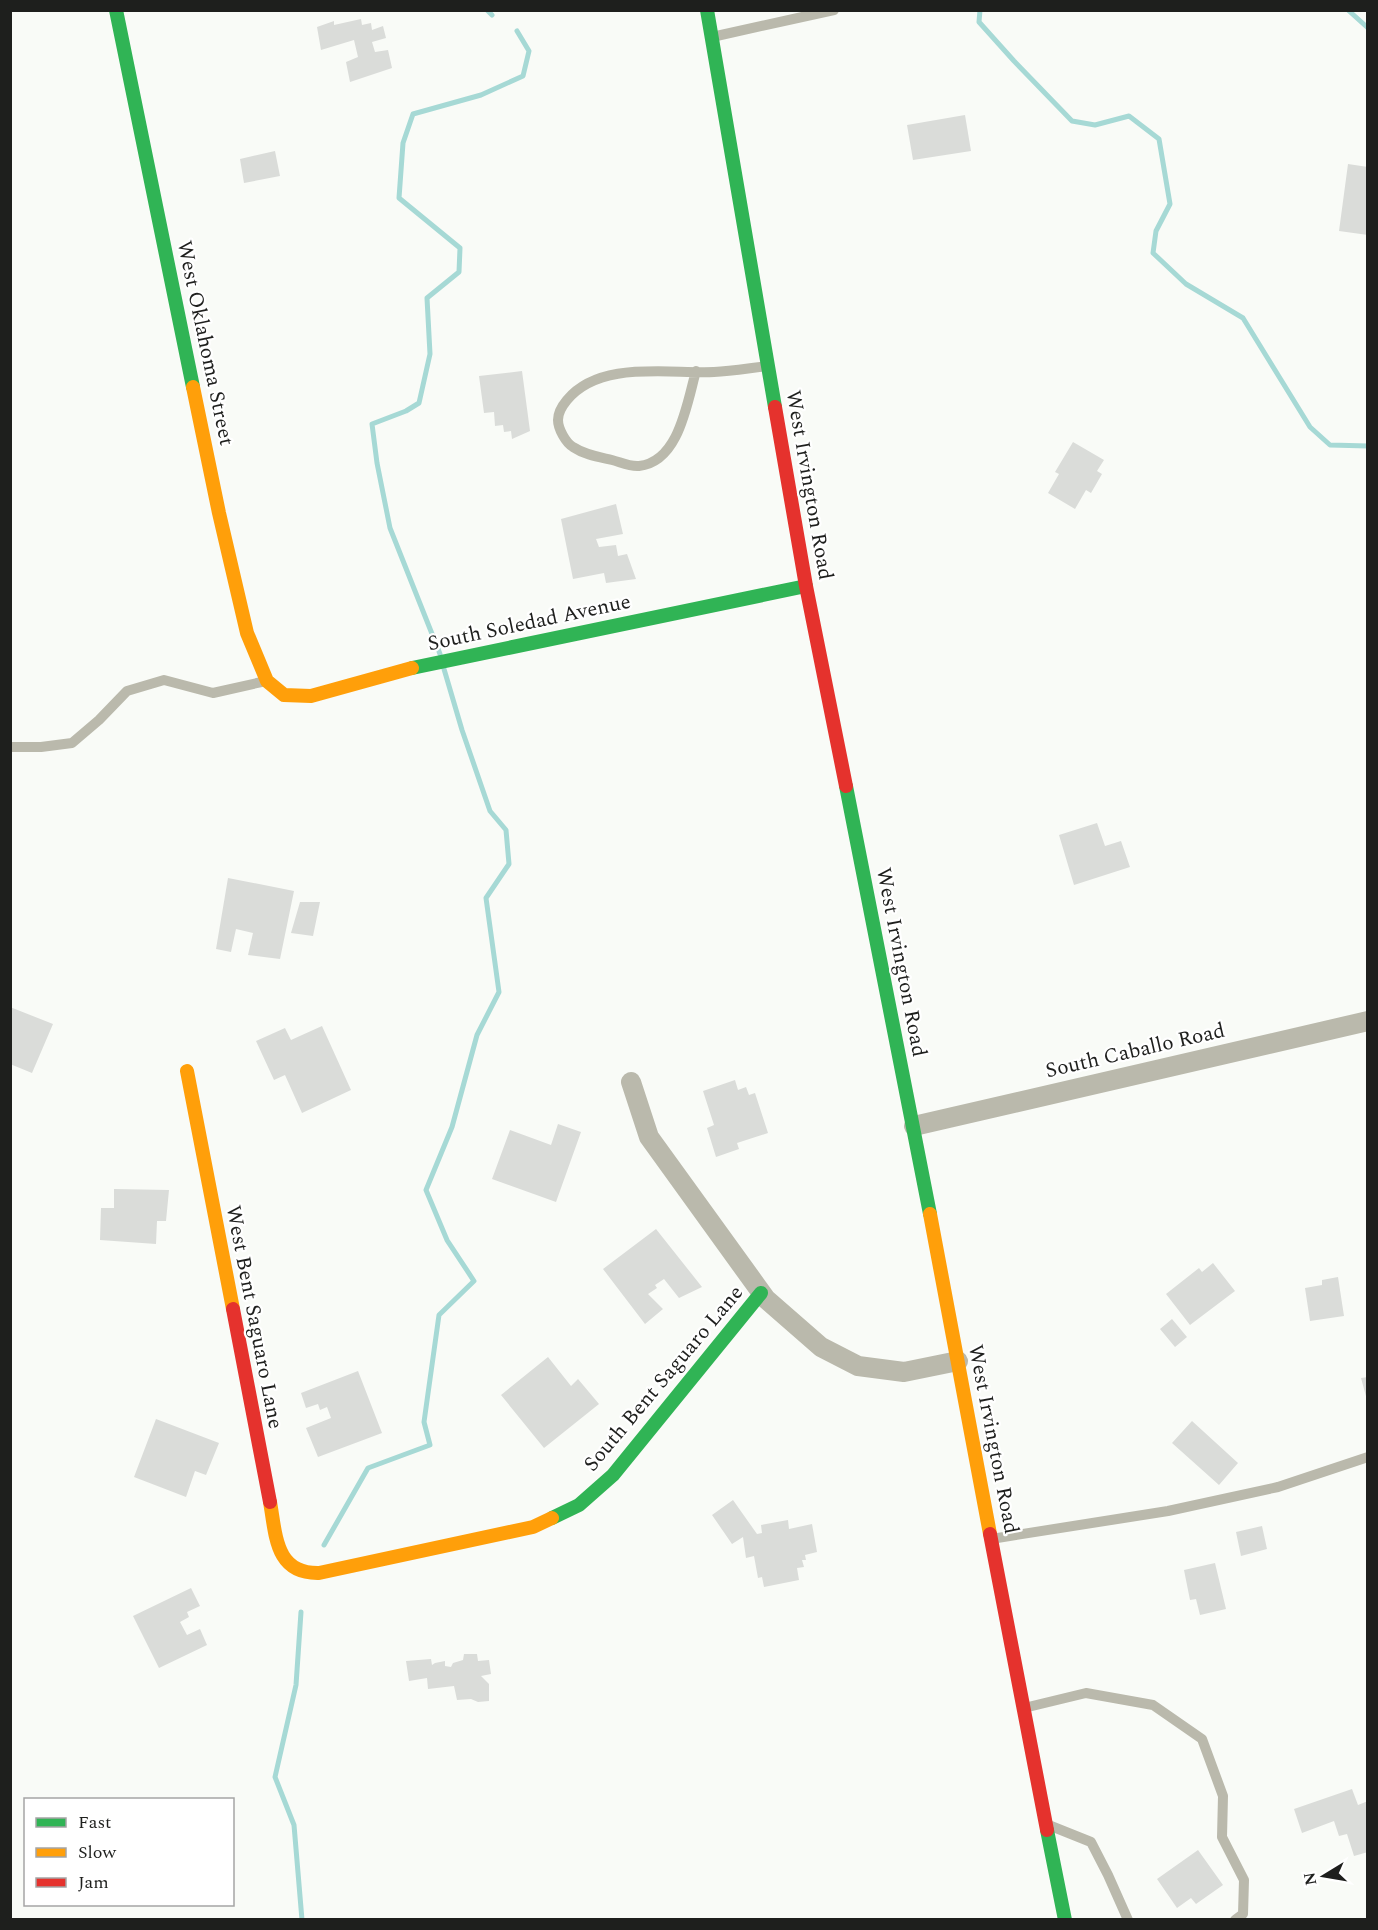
<svg xmlns="http://www.w3.org/2000/svg" width="1378" height="1930" font-family="Spectral,serif">
	<style>
		.lines { fill: none; stroke-linecap: round; stroke-linejoin: round }
		.stream { stroke: #a6d9d5; stroke-width: 5 }
		.building { fill: #dadcd9 }
		.lane { stroke: #bab9ac; stroke-width: 10 }
		.street { stroke: #bab9ac; stroke-width: 20 }
		.fast { stroke: #30b455; stroke-width: 14 }
		.slow { stroke: #ff9f0a; stroke-width: 14 }
		.jam { stroke: #e5322d; stroke-width: 14 }
		.labels { text-anchor: middle; stroke-width: 4.5; stroke-linejoin: round; paint-order: stroke }
		.street-label { font-size: 21px; fill: #1e1f1d; stroke: #fff }
	</style>
	<rect width="100%" height="100%" fill="#f9fbf7"/>
	<g class="lines">
		<path class="stream" d="M 487,10 L 492,15
			M 980,10 L 979,22 L 1014,61 L 1072,121 L 1095,125 L 1129,116 L 1159,139 L 1170,204 L 1156,231 L 1153,253 L 1186,284 L 1243,318 L 1310,427 L 1330,445 L 1368,446
			M 1348,10 L 1368,28
			M 440,654 L 390,528 L 377,463 L 372,424 L 406,411 L 419,403 L 430,354 L 427,298 L 459,272 L 460,248 L 399,198 L 403,143 L 413,114 L 481,95 L 523,76 L 529,51 L 517,31
			M 324,1545 L 368,1468 L 430,1445 L 424,1422 L 439,1315 L 474,1281 L 447,1240 L 426,1190 L 452,1127 L 477,1035 L 499,992 L 486,898 L 509,864 L 506,830 L 490,811 L 462,730 L 444,669
			M 301,1612 L 296,1685 L 275,1777 L 294,1825 L 302,1920"/>
	</g>
	<path class="building" d="M 361,19 L 362,25 L 371,23 L 372,30 L 383,26 L 386,38 L 372,42 L 375,52 L 388,50 L 392,68 L 350,82 L 346,62 L 358,57 L 354,40 L 321,50 L 317,27 L 334,21 L 334,25 Z
		M 965,115 L 971,151 L 913,160 L 907,125 Z
		M 275,151 L 280,176 L 244,183 L 240,159 Z
		M 1348,164 L 1368,167 L 1368,235 L 1339,231 Z
		M 522,371 L 530,431 L 512,439 L 511,431 L 504,432 L 503,425 L 495,426 L 494,412 L 484,413 L 479,376 Z
		M 1073,442 L 1104,460 L 1097,471 L 1102,474 L 1091,493 L 1086,490 L 1075,509 L 1048,493 L 1059,474 L 1055,472 Z
		M 616,504 L 623,534 L 596,539 L 599,547 L 616,545 L 618,556 L 627,554 L 636,579 L 606,583 L 604,573 L 573,579 L 561,519 Z
		M 1097,823 L 1105,846 L 1121,841 L 1130,867 L 1074,885 L 1059,835 Z
		M 228,878 L 294,891 L 280,959 L 248,955 L 253,933 L 236,929 L 231,952 L 216,949 Z
		M 300,902 L 320,902 L 313,936 L 291,933 Z
		M 10,1007 L 53,1024 L 32,1073 L 10,1064 Z
		M 322,1026 L 351,1090 L 302,1113 L 285,1075 L 274,1080 L 256,1041 L 285,1028 L 291,1040 Z
		M 735,1080 L 738,1090 L 746,1087 L 749,1095 L 755,1093 L 768,1133 L 737,1143 L 739,1149 L 716,1157 L 707,1128 L 714,1125 L 703,1091 Z
		M 558,1124 L 581,1132 L 556,1202 L 492,1179 L 510,1130 L 551,1145 Z
		M 114,1189 L 169,1190 L 166,1221 L 157,1221 L 156,1244 L 100,1240 L 101,1208 L 114,1208 Z
		M 656,1229 L 702,1287 L 679,1298 L 664,1279 L 655,1285 L 657,1288 L 648,1294 L 663,1309 L 645,1324 L 603,1269 Z
		M 1213,1263 L 1235,1291 L 1190,1325 L 1166,1294 L 1199,1268 L 1202,1272 Z
		M 1338,1277 L 1344,1316 L 1310,1321 L 1305,1288 L 1322,1285 L 1322,1280 Z
		M 1172,1319 L 1187,1337 L 1175,1347 L 1160,1329 Z
		M 548,1357 L 571,1386 L 578,1379 L 599,1404 L 544,1448 L 501,1395 Z
		M 358,1371 L 382,1433 L 318,1457 L 306,1428 L 331,1418 L 327,1407 L 320,1410 L 318,1404 L 306,1408 L 301,1393 Z
		M 1368,1377 L 1368,1400 L 1367,1400 L 1361,1378 Z
		M 156,1419 L 219,1443 L 206,1475 L 195,1471 L 186,1497 L 134,1477 Z
		M 1192,1421 L 1238,1463 L 1219,1485 L 1172,1443 Z
		M 733,1500 L 757,1534 L 762,1533 L 761,1525 L 788,1520 L 789,1529 L 812,1524 L 817,1552 L 805,1555 L 806,1560 L 802,1560 L 804,1567 L 797,1568 L 799,1580 L 764,1587 L 762,1577 L 758,1578 L 754,1556 L 746,1558 L 743,1537 L 732,1544 L 712,1515 Z
		M 1262,1526 L 1267,1549 L 1241,1556 L 1236,1532 Z
		M 1215,1563 L 1226,1609 L 1200,1615 L 1196,1599 L 1190,1600 L 1184,1570 Z
		M 191,1588 L 200,1606 L 187,1612 L 189,1617 L 180,1622 L 187,1635 L 200,1629 L 207,1645 L 159,1668 L 133,1616 Z
		M 464,1654 L 477,1654 L 478,1661 L 489,1660 L 491,1674 L 481,1676 L 489,1684 L 489,1701 L 478,1702 L 471,1699 L 457,1700 L 454,1686 L 428,1689 L 427,1678 L 409,1681 L 406,1661 L 431,1659 L 432,1665 L 435,1663 L 445,1661 L 445,1666 L 451,1667 L 453,1663 L 463,1660 Z
		M 1352,1789 L 1358,1805 L 1368,1801 L 1368,1852 L 1354,1856 L 1347,1834 L 1339,1836 L 1334,1821 L 1302,1833 L 1294,1809 Z
		M 1198,1850 L 1223,1885 L 1196,1904 L 1191,1898 L 1177,1908 L 1157,1879 Z"/>
	<g class="lines">
		<path class="lane" d="M 712,37 L 834,10
			M 696,371 C 687,403 679,462 639,466 C 630,467 620,462 612,460 C 599,457 585,455 573,447 C 566,443 558,429 558,420 C 558,412 562,406 567,400 C 600,360 668,374 714,372 C 732,371 750,368 768,366
			M 10,747 L 41,747 L 72,743 L 99,720 L 127,691 L 164,680 L 213,693 L 266,681
			M 991,1539 L 1168,1511 L 1278,1487 L 1368,1457
			M 1024,1708 L 1086,1693 L 1153,1705 L 1202,1739 L 1223,1796 L 1222,1837 L 1244,1880 L 1243,1914 L 1235,1920
			M 1051,1826 L 1091,1842 L 1108,1875 L 1128,1920"/>
		<path class="street" d="M 631,1082 L 649,1137 L 766,1299 L 821,1347 L 858,1366 L 904,1372 L 958,1361
			M 914,1126 L 1368,1021"/>
		<path class="fast" d="M 116,10 L 193,387
			M 707,10 L 775,407
			M 412,668 L 806,586
			M 846,786 L 930,1214
			M 552,1518 L 579,1505 L 613,1475 L 761,1293
			M 1047,1830 L 1065,1920"/>
		<path class="slow" d="M 193,387 L 219,513 L 247,633 L 267,681 L 284,695 L 311,696 L 412,668
			M 187,1071 L 233,1309
			M 930,1214 L 990,1534
			M 270,1502 C 276,1535 275,1574 319,1573 L 533,1527 L 552,1518"/>
		<path class="jam" d="M 775,407 L 806,586 L 846,786
			M 233,1309 L 270,1502
			M 990,1534 L 1047,1830"/>
	</g>
	<g class="labels">
		<g class="street-label">
			<text transform="translate(206 343) rotate(78)" y="7">West Oklahoma Street</text>
			<text transform="translate(810 485) rotate(80)" y="7">West Irvington Road</text>
			<text transform="translate(529 622) rotate(-12)" y="7">South Soledad Avenue</text>
			<text transform="translate(902 962) rotate(79)" y="7">West Irvington Road</text>
			<text transform="translate(1135 1050) rotate(-13)" y="7">South Caballo Road</text>
			<text transform="translate(255 1317) rotate(79)" y="7">West Bent Saguaro Lane</text>
			<text transform="translate(663 1378) rotate(-50)" y="7">South Bent Saguaro Lane</text>
			<text transform="translate(994 1439) rotate(79)" y="7">West Irvington Road</text>
		</g>
	</g>
	<rect width="1378" height="1930" fill="none" stroke="#1e1f1d" stroke-width="24"/>
	<rect x="24" y="1798" width="210" height="108" fill="#ffffff" stroke="#a5a5a5" stroke-width="1.5"/>
	<rect x="36" y="1818" width="30" height="9" fill="#30b455" stroke="#a5a5a5" stroke-width="1.5"/>
	<text x="78" y="1828" font-size="18" fill="#1e1f1d">Fast</text>
	<rect x="36" y="1848" width="30" height="9" fill="#ff9f0a" stroke="#a5a5a5" stroke-width="1.5"/>
	<text x="78" y="1858" font-size="18" fill="#1e1f1d">Slow</text>
	<rect x="36" y="1878" width="30" height="9" fill="#e5322d" stroke="#a5a5a5" stroke-width="1.5"/>
	<text x="78" y="1888" font-size="18" fill="#1e1f1d">Jam</text>
	<g transform="translate(1324 1876) rotate(259)" stroke="#ffffff" stroke-width="4.5" paint-order="stroke">
	<path d="M0-4.5L10 22L0 15L-10 22Z" fill="#1e1f1d"/>
	<text y="-9" font-size="16" font-weight="bold" text-anchor="middle" fill="#1e1f1d">N</text>
	</g>
</svg>
